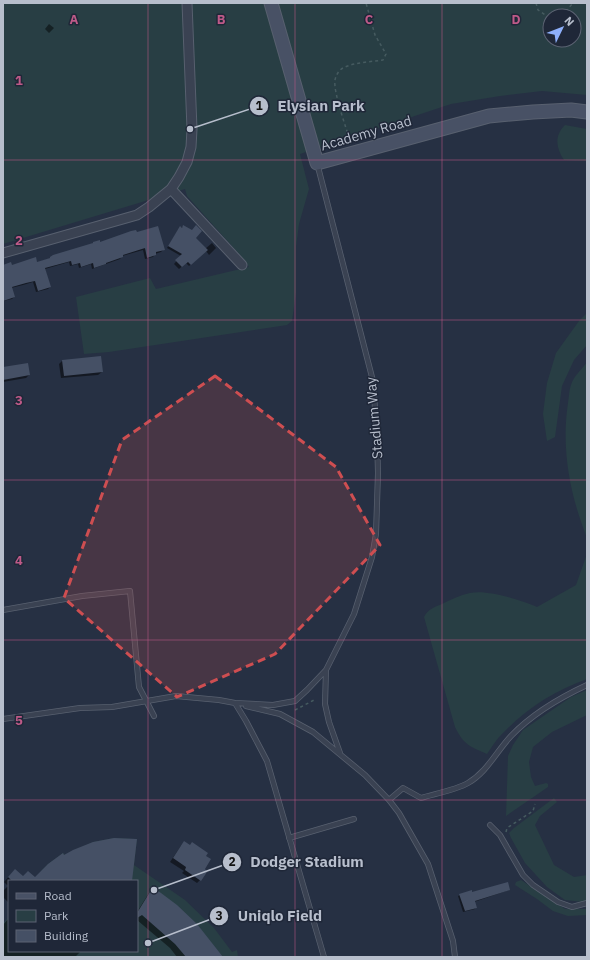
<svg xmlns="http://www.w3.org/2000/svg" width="590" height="960" font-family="'IBM Plex Sans',sans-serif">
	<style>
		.green { fill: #283e44; fill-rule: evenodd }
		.shadow { fill: #0007 }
		.building { fill: #455065 }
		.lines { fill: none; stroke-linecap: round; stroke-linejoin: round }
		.lane-casing { stroke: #58606f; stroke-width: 6 }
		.street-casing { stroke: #58606f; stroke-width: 11 }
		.secondary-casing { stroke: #58606f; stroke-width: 15 }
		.path { stroke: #465b60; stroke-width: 1.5; stroke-dasharray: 3 3; stroke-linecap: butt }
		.lane { stroke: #3a4252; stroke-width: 4.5 }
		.street { stroke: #3a4252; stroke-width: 9 }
		.secondary { stroke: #485165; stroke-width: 13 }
		.marked { fill: #ce4e51; fill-opacity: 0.2; stroke: #ce4e51; stroke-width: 3; stroke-dasharray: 8 5; stroke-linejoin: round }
		.grid { fill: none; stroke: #be5a88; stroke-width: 1; stroke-opacity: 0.55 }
		.labels { text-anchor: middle; stroke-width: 3; stroke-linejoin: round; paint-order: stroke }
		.street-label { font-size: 14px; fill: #b7becc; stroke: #1f2738 }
		.grid-label { font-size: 13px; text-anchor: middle; font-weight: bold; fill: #be5a88; stroke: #1f2738; stroke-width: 3; stroke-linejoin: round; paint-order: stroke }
		.leader { fill: none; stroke: #b7becc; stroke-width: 1.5 }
		.callout-dot { fill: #b7becc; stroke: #1f2738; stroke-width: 1.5 }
		.mark-label { font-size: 12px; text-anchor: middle; font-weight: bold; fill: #111 }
		.callout-label { font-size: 15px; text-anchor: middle; font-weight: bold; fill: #b7becc; stroke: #1f2738; stroke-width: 3; stroke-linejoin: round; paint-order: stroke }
	</style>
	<rect width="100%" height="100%" fill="#263043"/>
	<path class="green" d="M 3,3 L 587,3 L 587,95 L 542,91 L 500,96 L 451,104 L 300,154 L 309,189 L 299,224 L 296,247 L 296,293 L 292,321 L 287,325 L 109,352 L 84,354 L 76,297 L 150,278 L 156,289 L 249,267 L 240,255 L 187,196 L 185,189 L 3,244 ZM 550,16 L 574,16 L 574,40 L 550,40 Z
		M 565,125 L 587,129 L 587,161 L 564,160 C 556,148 554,136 565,125 Z
		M 587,313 L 587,345 L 574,360 L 562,386 L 555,437 L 547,441 L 543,414 L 547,383 L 556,353 L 579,321 Z
		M 587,362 L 587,538 C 570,495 561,449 568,403 C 569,397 569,390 571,385 C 573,377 582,369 587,362 Z
		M 587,554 L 587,679 C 556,690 527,708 504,732 C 497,738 492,747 487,754 C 469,746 464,745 455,727 L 424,617 C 428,609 435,607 444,603 C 452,599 461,595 470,593 C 487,589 521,600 537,607 L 576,585 Z
		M 587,690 L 587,715 L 552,732 L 533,747 L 529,762 L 531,777 L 535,786 L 546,783 L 548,784 L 548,787 L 506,816 L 508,756 L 513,745 L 523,730 L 571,697 Z
		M 554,798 L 557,802 L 540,816 L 535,825 L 554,865 L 574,877 L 587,875 L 587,900 L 583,902 L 565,900 L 547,887 L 525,863 L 511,838 L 509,833 L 514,828 Z
		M 114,838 L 137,839 L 134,865 L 185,900 L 214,928 L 232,952 L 237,950 L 238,957 L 3,957 L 3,923 L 9,917 L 9,951 L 137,951 L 137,881 L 43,881 L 41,871 L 48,864 L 63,853 L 65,855 L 93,842 Z
		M 521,880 L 565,909 L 587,909 L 587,915 L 568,916 L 553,911 L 537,899 L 515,885 L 516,882 Z"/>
	<path class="shadow" d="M 49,24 L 54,28 L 49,33 L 45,29 Z
		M 184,226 L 205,249 L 212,243 L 216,248 L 209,255 L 206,251 L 189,266 L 186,263 L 179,269 L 174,264 L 181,256 L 167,248 L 178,230 Z
		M 93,243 L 163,250 L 161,252 L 155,254 L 153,257 L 145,259 L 143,250 L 122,256 L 120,259 L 92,269 L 91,264 L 79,268 L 78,264 L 70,266 L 69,262 L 45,269 L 50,287 L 48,289 L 36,292 L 33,282 L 23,285 L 11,288 L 14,297 L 12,299 L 3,301 L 3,266 L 11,267 L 36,263 L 91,245 Z
		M 62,361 L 102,372 L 98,375 L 61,378 L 59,364 Z
		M 3,368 L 29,375 L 26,378 L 3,382 Z
		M 181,846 L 205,856 L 200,880 L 197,883 L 182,873 L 184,871 L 170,862 Z
		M 15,870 L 23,878 L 32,881 L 9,881 L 9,903 L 3,897 L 3,891 L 8,886 L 4,882 Z
		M 153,889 L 219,957 L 177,957 L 170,948 L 137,920 L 137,912 L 149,893 Z
		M 509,890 L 474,902 L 476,907 L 475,909 L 463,912 L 458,896 L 460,895 Z
		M 9,918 L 9,951 L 81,951 L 75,957 L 3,957 L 3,925 Z"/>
	<path class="building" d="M 183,225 L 192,230 L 196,225 L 202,231 L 196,238 L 208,250 L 191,265 L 188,262 L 182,267 L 175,260 L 182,254 L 168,246 L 180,226 L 182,228 Z
		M 158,226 L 165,250 L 156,252 L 156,255 L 147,258 L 145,248 L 123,255 L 123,257 L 106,263 L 106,264 L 94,268 L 93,263 L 81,267 L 80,263 L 72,265 L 71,261 L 45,268 L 51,287 L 38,291 L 35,281 L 26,283 L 12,287 L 15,297 L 3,301 L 3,265 L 11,262 L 12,265 L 36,257 L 37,262 L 50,258 L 50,257 L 53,255 L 93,243 L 93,242 L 100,240 L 100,242 L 131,231 L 136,230 L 137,232 Z
		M 101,356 L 103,372 L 64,376 L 62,360 Z
		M 28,363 L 30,375 L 3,380 L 3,367 Z
		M 114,838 L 137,839 L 132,881 L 12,881 L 8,877 L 15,869 L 23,876 L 28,871 L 35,877 L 48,864 L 63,853 L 64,855 L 73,850 L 93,842 Z
		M 184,841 L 190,845 L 192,842 L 208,853 L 206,856 L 211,859 L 205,869 L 207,872 L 201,881 L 185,870 L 186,867 L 173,858 Z
		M 508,882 L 510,890 L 475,901 L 477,908 L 465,911 L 459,894 L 472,890 L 472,892 Z
		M 153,887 L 177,905 L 197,924 L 223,957 L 186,957 L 175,944 L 142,915 L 137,918 L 137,913 Z"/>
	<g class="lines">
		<g class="lane-casing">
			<path id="lane" d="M 3,610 L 82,596 L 130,591 L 139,687 L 154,716
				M 326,670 L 325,704 L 329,722 L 340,753
				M 235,703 L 273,705 L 295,701 L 307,690 L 326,670 L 354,614 L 372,557 L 376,534 L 378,473 L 377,436 L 373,381 L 317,163
				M 246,706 L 280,714 L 313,732 L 365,775 L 389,800 L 399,813 L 428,864 L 453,941 L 455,957
				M 3,719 L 80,708 L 112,707 L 176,696 L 219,700 L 235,703 L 246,721 L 267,761 L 324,957
				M 389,800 L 403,788 L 421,798 C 434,794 456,790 468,783 C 487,772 496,752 511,736 C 532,714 559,698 587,685
				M 490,825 L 500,835 L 523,875 L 533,885 L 558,902 L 572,907 L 587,903
				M 289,838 L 354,819"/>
		</g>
		<g class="street-casing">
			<path id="street" d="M 171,189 L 242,265
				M 3,253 L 137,215 L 149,207 L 171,189 L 179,177 L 187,162 L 191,147 L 192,129 L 187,3"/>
		</g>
		<g class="secondary-casing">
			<path id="secondary" d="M 271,3 L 317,163 L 489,116 L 533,112 L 571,110 L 587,112"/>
		</g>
		<path class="path" d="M 536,3 L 538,10 L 550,18
			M 562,16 L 573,3
			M 351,144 C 347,130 333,92 335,80 C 336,75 339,70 343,68 C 355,62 370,62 383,60 L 386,54 L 375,35 L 366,3
			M 295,710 L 316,699
			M 506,832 L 507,828 L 533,811 L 535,804"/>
		<use href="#lane" class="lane"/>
		<use href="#street" class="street"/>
		<use href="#secondary" class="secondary"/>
	</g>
	<path class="marked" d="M 215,376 L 336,467 L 380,545 L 275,654 L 177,697 L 64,598 L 122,440 Z"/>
	<path class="grid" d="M 148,3 L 148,957M 295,3 L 295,957M 442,3 L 442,957M 3,160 L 587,160M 3,320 L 587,320M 3,480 L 587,480M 3,640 L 587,640M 3,800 L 587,800"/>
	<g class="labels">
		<g class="street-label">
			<text transform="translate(366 133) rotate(-16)" y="5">Academy Road</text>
			<text transform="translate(374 418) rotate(-95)" y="5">Stadium Way</text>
		</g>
	</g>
	<g class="grid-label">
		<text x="74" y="24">A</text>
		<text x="221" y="24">B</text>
		<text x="369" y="24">C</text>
		<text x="516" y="24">D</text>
		<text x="19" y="85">1</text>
		<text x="19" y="245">2</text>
		<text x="19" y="405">3</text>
		<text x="19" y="565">4</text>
		<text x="19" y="725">5</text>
	</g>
	<path class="leader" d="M190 129L259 106M154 890L232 862M148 943L219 916"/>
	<g class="callout-dot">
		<circle cx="190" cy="129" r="4"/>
		<circle cx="154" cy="890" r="4"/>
		<circle cx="148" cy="943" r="4"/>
		<circle cx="259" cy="106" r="10"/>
		<circle cx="232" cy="862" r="10"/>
		<circle cx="219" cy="916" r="10"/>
	</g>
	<g class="mark-label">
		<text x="259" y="110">1</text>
		<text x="232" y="866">2</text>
		<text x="219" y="920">3</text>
	</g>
	<g class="callout-label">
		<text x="321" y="111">Elysian Park</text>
		<text x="307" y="867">Dodger Stadium</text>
		<text x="280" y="921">Uniqlo Field</text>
	</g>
	<rect width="590" height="960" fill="none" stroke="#b7becc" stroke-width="8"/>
	<rect x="8" y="880" width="130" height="72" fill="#1f2738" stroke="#5c6373"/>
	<rect x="16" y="893" width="20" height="6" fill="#485165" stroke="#5c6373"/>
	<text x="44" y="900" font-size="12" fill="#b7becc">Road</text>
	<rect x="16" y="910" width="20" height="12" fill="#283e44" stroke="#5c6373"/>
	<text x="44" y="920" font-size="12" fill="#b7becc">Park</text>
	<rect x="16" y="930" width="20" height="12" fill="#455065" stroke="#5c6373"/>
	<text x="44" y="940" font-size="12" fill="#b7becc">Building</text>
	<g transform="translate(562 28) rotate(47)"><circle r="19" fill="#1f2738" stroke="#5c6373"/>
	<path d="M0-3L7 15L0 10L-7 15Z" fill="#8eb0fb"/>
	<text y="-6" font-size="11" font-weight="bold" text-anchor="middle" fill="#b7becc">N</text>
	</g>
</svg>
